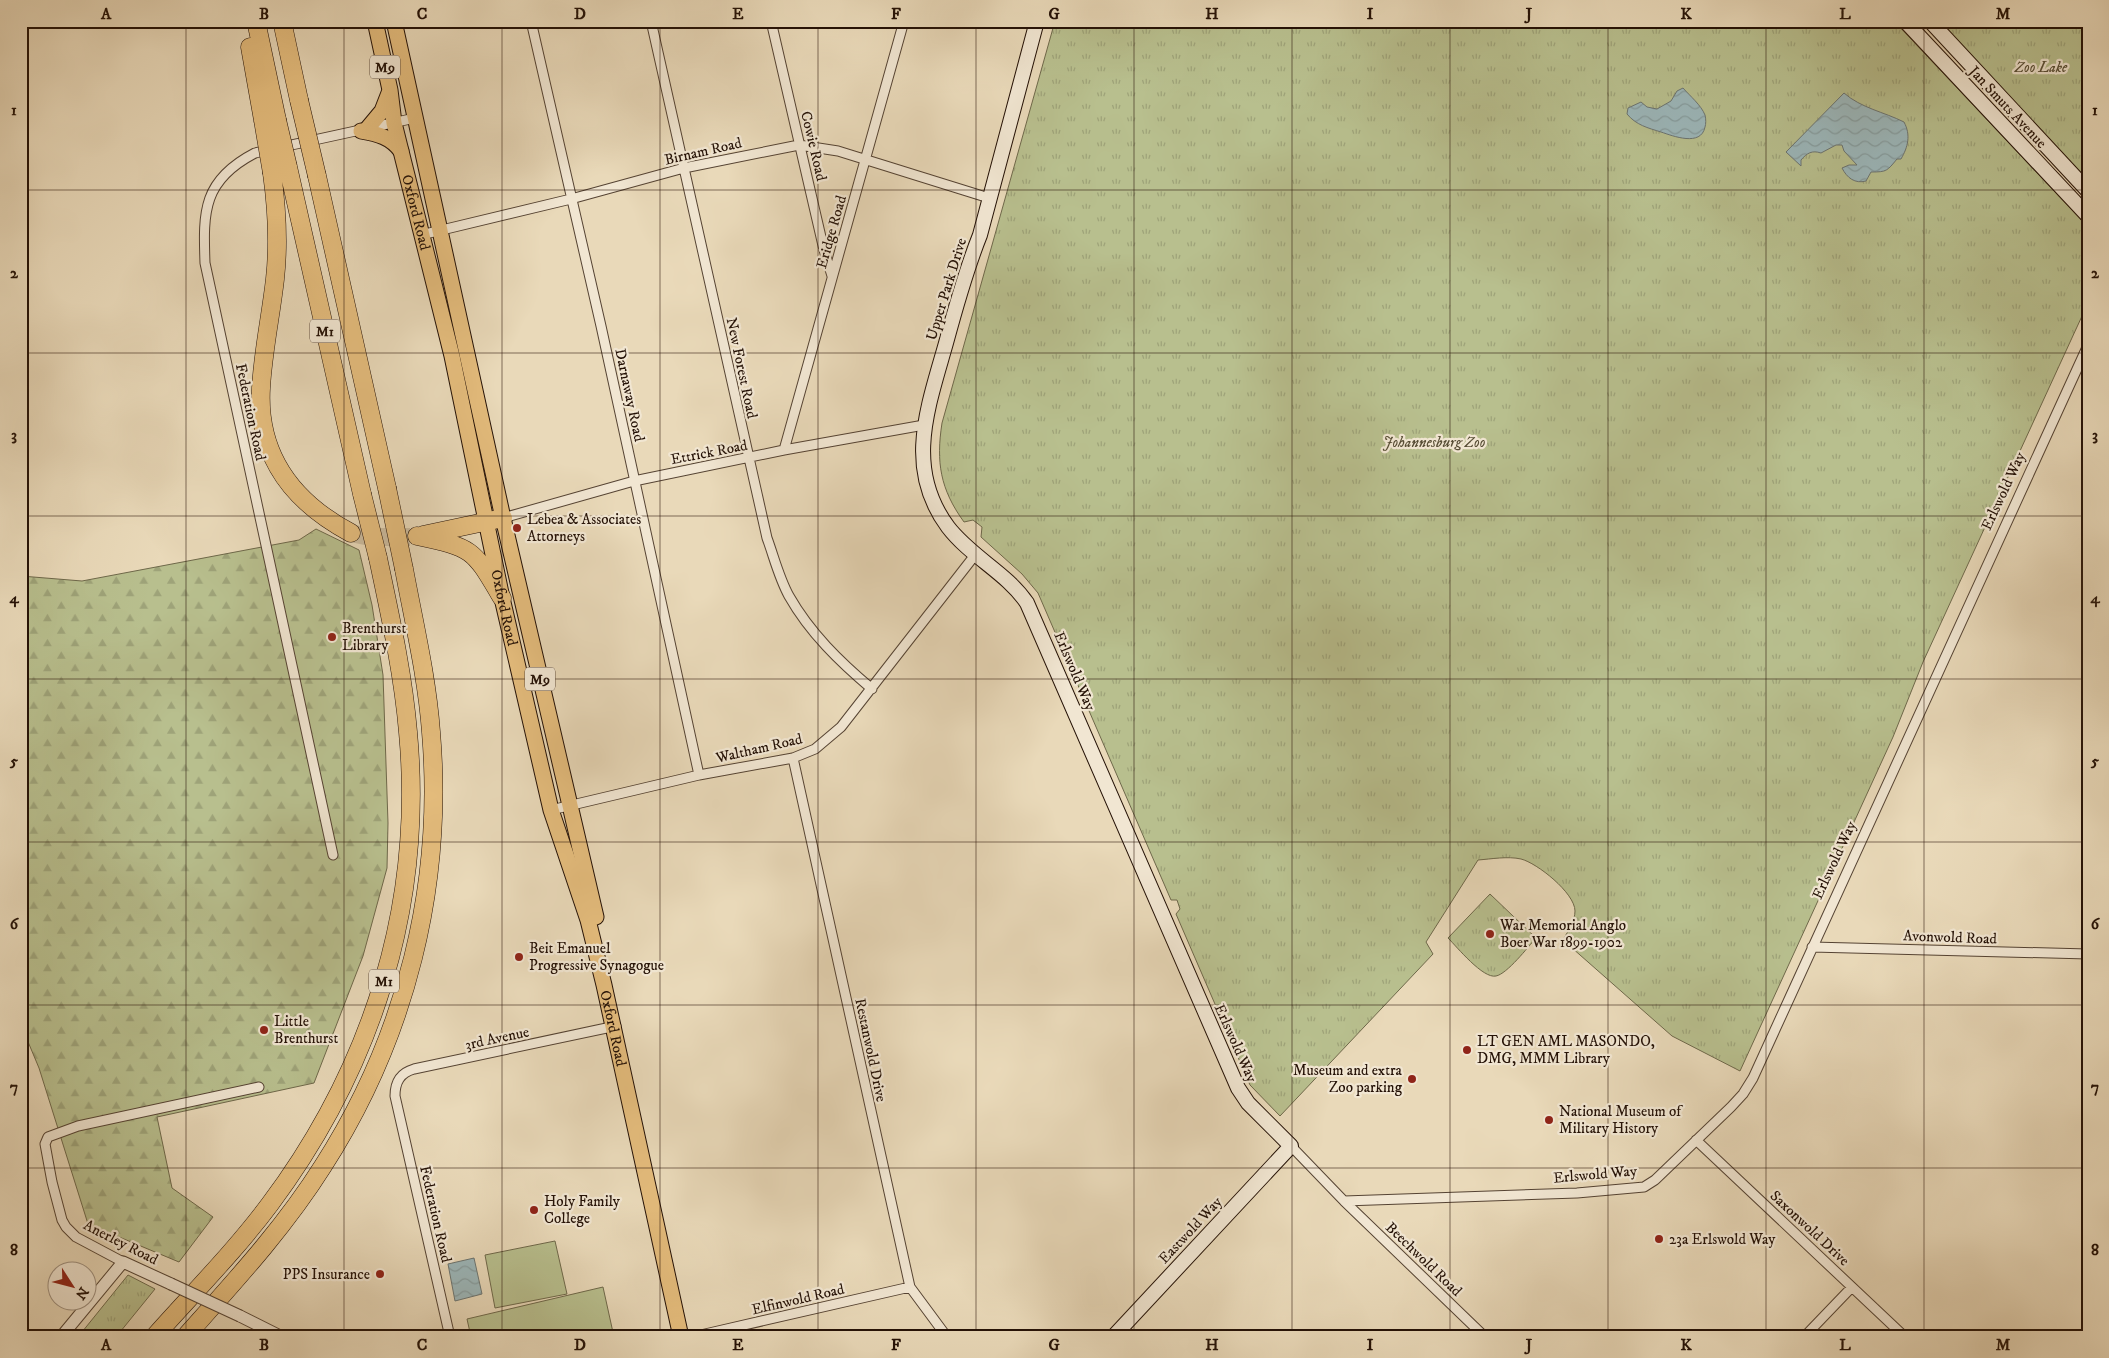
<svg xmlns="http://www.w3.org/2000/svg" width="2109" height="1358" font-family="'IM FELL DW Pica',serif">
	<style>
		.green { fill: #b8bf8e; stroke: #6e684a }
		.forest { fill: url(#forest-firs); stroke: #6e684a }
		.park { fill: url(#park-tufts); stroke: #6e684a }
		.water { fill: url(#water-waves); stroke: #6c7572 }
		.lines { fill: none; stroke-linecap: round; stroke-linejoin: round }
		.motorway-tunnel { stroke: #cbbb9e; stroke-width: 18; stroke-dasharray: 18 9; stroke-linecap: butt }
		.minor-casing { stroke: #554333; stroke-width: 11 }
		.tertiary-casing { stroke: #554333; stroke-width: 13 }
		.secondary-casing { stroke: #241106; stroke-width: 16 }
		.primary-casing { stroke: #241106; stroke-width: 17 }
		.motorway-casing { stroke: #241106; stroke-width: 19 }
		.minor { stroke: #f1e6d2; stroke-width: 9 }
		.tertiary { stroke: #f1e6d2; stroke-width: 11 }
		.secondary { stroke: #f1e6d2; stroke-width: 14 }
		.primary { stroke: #e4bc7c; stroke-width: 15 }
		.motorway { stroke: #e4bc7c; stroke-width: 18 }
		.tertiary-bridge-casing { stroke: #554333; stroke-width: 13; stroke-linecap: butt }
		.motorway-bridge-casing { stroke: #241106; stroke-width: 19; stroke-linecap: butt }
		.tertiary-bridge { stroke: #f1e6d2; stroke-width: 11 }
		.motorway-bridge { stroke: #e4bc7c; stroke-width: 18 }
		.grid { fill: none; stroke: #241106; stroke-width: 1; stroke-opacity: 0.55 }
		.poi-dot { fill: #8f2418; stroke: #f1e6d2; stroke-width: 2 }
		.labels { text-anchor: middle; stroke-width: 4.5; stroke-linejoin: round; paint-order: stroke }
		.shield { fill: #f1e6d2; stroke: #625143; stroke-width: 1 }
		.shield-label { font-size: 14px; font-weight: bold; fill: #241106 }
		.park-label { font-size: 15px; font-style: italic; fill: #584e36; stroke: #f1e6d2 }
		.street-label { font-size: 15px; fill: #241106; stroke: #f1e6d2 }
		.poi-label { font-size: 15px; fill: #241106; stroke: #f1e6d2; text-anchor: start }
		.neatline { fill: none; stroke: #241106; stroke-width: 2 }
		.grid-label { font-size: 16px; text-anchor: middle; font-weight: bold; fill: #241106 }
	</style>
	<defs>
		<pattern id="forest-firs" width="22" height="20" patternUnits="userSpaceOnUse" patternTransform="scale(1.25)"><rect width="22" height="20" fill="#b8bf8e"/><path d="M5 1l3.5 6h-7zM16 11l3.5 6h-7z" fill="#9ea379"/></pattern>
		<pattern id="park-tufts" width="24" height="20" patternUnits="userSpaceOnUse" patternTransform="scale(1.25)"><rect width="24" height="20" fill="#b8bf8e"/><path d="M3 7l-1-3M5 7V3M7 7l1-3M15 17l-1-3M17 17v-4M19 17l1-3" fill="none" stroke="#9ea379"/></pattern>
		<pattern id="water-waves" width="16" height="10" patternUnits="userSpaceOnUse" patternTransform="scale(1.25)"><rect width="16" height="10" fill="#9cb7ba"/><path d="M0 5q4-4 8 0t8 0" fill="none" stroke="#869c9e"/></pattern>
	</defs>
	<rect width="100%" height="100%" fill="#e9d9b9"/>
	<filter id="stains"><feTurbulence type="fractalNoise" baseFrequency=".004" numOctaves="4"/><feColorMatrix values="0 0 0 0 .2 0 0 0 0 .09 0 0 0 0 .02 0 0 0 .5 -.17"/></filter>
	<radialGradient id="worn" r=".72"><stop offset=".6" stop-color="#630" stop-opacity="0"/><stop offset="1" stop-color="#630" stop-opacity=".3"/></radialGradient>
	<path class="green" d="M 555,1241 L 567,1294 L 495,1308 L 485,1255 Z
		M 603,1287 L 614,1337 L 471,1337 L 467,1319 Z"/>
	<path class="forest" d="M 316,529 L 359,550 L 372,605 L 383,675 L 388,823 L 387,868 L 363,956 L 314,1083 L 157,1117 L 172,1188 L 213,1217 L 179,1262 L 88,1224 L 39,1068 L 21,1025 L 21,576 L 82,581 L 299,540 Z"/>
	<path class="park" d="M 1055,21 L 1894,21 L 2088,227 L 2088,303 L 1923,662 L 1893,737 L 1740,1071 L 1672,1036 L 1563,940 C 1568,931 1575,921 1575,911 C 1575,893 1537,863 1521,859 C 1508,856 1491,859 1478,860 L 1426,942 L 1433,954 L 1280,1116 L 1250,1085 L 1176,914 L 1180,909 L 1177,900 L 1171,900 L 1038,593 L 1022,574 L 981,537 L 982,527 L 973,520 L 964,522 C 940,489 936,462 942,423 Z
		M 1936,21 L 2088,21 L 2088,183 Z
		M 1490,894 L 1536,938 C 1528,947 1507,974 1496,976 C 1483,979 1457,947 1448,938 Z
		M 128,1275 L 155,1289 L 116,1337 L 78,1337 Z"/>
	<path class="water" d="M 1683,88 C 1690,96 1701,105 1705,115 C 1706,119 1706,124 1705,127 C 1701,147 1673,136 1661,132 C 1648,128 1636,125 1627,114 L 1628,108 L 1641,102 L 1647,107 L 1657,109 L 1671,101 L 1677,91 Z
		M 1844,93 C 1861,108 1884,112 1904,122 C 1911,135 1908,147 1901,159 L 1897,159 C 1887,171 1887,172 1871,172 L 1866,181 C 1855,184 1847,178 1842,168 L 1849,165 L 1857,165 L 1844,151 L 1842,145 L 1836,145 L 1821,153 C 1812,150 1807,153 1801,160 L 1801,166 L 1786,152 Z
		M 474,1258 L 482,1294 L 455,1301 L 448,1264 Z"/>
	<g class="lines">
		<path class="motorway-tunnel" d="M 351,533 L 370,537 L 410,537"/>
		<g class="minor-casing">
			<path id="minor" d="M 531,21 L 601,326 L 699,775
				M 651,21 L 767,538 C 774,557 779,578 789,596 C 810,633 840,662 872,689
				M 771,21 L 824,250 L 832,276
				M 421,235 L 571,199 L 684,168 L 799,145 L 838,151 L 989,198
				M 784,450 L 904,21
				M 503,518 L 634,481 L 784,450 L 924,425
				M 793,758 L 910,1287 L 947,1337
				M 551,810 L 699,775 L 793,758 L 815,749 L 841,727 L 975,555
				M 333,855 L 205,263 C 203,211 203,180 255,153 L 415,118
				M 1812,947 L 2088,954
				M 1696,1140 L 1905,1337
				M 1291,1146 L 1344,1201 L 1577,1193 L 1644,1187 L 1655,1180 L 1731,1107 L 1743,1094 L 1753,1078 L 2088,345
				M 1344,1201 L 1485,1337
				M 123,1262 L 76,1237 L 66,1227 L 62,1220 L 52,1182 L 45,1144 L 48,1137 L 78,1126 L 259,1087
				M 450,1337 L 395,1096 C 395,1082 400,1073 414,1069 L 616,1026
				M 692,1337 L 910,1287
				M 1804,1337 L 1852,1287"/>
		</g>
		<g class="tertiary-casing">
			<path id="tertiary" d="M 240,1316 L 282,1337
				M 61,1337 L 123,1262 L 171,1284"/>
		</g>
		<g class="secondary-casing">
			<path id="secondary" d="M 1037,21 L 980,235 C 966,270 956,306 946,343 C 928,407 904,468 948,527 C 971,557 1007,573 1027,603 L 1238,1088 L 1248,1103 L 1291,1146 L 1113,1337
				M 1905,21 L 2088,216
				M 1930,21 L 2088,191"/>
		</g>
		<g class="primary-casing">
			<g id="primary">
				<path id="s1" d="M 375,21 L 390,90 L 394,123 L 452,356 L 502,598 L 551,810 L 588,920 L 604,985 L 681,1337"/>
				<path d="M 394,21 L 503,518 L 596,917"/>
				<path d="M 367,129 L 382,111 L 389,93"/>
				<path d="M 361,131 C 378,134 391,137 401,151"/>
			</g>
		</g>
		<g class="motorway-casing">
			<path id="motorway" d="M 256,21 L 277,120
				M 282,21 L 299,100
				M 250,47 L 263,120
				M 288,167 L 362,494
				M 272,173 C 277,209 279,243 275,279 C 271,315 263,351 261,388 C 257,456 293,502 351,533
				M 317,176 L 387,488
				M 423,535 L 503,518
				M 417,536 C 474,548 473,549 502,598
				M 154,1337 C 193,1293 235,1251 270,1204 C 373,1066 424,904 408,732 C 403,673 390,615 378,558
				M 185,1337 C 234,1282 284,1228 323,1166 C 406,1037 444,885 431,732 C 427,677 414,623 404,569"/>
		</g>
		<use href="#minor" class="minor"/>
		<use href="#tertiary" class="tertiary"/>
		<use href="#secondary" class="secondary"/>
		<use href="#primary" class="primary"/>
		<use href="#motorway" class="motorway"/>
		<g class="tertiary-bridge-casing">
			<path id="tertiary-bridge" d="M 171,1284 L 240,1316"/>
		</g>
		<g class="motorway-bridge-casing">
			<path id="motorway-bridge" d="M 299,100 L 317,176
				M 263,120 L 272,173
				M 277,120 L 288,167
				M 387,488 L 404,569
				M 362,494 L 378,558"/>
		</g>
		<use href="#tertiary-bridge" class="tertiary-bridge"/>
		<use href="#motorway-bridge" class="motorway-bridge"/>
	</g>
	<path class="grid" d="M 186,21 L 186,1337M 344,21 L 344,1337M 502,21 L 502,1337M 660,21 L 660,1337M 818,21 L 818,1337M 976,21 L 976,1337M 1134,21 L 1134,1337M 1292,21 L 1292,1337M 1450,21 L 1450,1337M 1608,21 L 1608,1337M 1766,21 L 1766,1337M 1924,21 L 1924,1337M 21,190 L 2088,190M 21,353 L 2088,353M 21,516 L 2088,516M 21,679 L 2088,679M 21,842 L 2088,842M 21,1005 L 2088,1005M 21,1168 L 2088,1168"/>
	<g class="poi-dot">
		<circle cx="517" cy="528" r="5"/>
		<circle cx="332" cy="637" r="5"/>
		<circle cx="1490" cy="934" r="5"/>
		<circle cx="519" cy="957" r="5"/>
		<circle cx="264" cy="1030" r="5"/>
		<circle cx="1467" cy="1050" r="5"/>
		<circle cx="1412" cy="1079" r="5"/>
		<circle cx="1549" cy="1120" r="5"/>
		<circle cx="534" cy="1210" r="5"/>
		<circle cx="1659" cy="1239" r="5"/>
		<circle cx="380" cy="1274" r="5"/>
	</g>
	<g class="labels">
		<g class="shield">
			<rect x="370" y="55.5" width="30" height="23" rx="4"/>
			<rect x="310" y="319.5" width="30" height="23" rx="4"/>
			<rect x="525" y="667.5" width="30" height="23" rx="4"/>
			<rect x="369" y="969.5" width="30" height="23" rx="4"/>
		</g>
		<g class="shield-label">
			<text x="385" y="72">M9</text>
			<text x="325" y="336">M1</text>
			<text x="540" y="684">M9</text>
			<text x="384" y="986">M1</text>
		</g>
		<g class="park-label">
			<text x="2041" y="72">Zoo Lake</text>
			<text x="1434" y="447">Johannesburg Zoo</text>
		</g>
		<g class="street-label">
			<text transform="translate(2008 107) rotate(47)" y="5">Jan Smuts Avenue</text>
			<text transform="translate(814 146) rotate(77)" y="5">Cowie Road</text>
			<text transform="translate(703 151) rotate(-13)" y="5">Birnam Road</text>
			<text dy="5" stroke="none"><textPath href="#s1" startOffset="196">Oxford Road</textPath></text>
			<text transform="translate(831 232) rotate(-74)" y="5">Eridge Road</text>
			<text transform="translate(946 289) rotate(-73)" y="5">Upper Park Drive</text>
			<text transform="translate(742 368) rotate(78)" y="5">New Forest Road</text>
			<text transform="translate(630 395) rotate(78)" y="5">Darnaway Road</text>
			<text transform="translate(251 412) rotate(78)" y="5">Federation Road</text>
			<text transform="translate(709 452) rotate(-11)" y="5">Ettrick Road</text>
			<text transform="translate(2003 491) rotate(-65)" y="5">Erlswold Way</text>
			<text dy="5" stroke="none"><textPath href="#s1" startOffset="601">Oxford Road</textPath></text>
			<text transform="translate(1075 671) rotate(67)" y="5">Erlswold Way</text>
			<text transform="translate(759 748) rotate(-13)" y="5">Waltham Road</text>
			<text transform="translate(1834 860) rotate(-65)" y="5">Erlswold Way</text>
			<text transform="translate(1950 937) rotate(2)" y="5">Avonwold Road</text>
			<text dy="5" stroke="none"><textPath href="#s1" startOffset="1036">Oxford Road</textPath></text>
			<text transform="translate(497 1038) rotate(-12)" y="5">3rd Avenue</text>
			<text transform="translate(1236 1043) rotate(66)" y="5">Erlswold Way</text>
			<text transform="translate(871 1050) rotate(78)" y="5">Restanwold Drive</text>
			<text transform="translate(1595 1174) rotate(-5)" y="5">Erlswold Way</text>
			<text transform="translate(436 1214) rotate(77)" y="5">Federation Road</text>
			<text transform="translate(1810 1228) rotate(43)" y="5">Saxonwold Drive</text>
			<text transform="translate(1190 1230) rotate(-47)" y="5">Eastwold Way</text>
			<text transform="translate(121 1242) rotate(27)" y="5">Anerley Road</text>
			<text transform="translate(1424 1259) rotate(44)" y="5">Beechwold Road</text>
			<text transform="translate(798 1299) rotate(-13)" y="5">Elfinwold Road</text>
		</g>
		<g class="poi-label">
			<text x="527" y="524">Lebea &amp; Associates<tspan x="527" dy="17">Attorneys</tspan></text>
			<text x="342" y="633">Brenthurst<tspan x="342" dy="17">Library</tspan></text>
			<text x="1500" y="930">War Memorial Anglo<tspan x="1500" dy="17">Boer War 1899-1902</tspan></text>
			<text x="529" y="953">Beit Emanuel<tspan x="529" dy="17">Progressive Synagogue</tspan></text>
			<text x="274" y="1026">Little<tspan x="274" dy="17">Brenthurst</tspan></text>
			<text x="1477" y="1046">LT GEN AML MASONDO,<tspan x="1477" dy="17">DMG, MMM Library</tspan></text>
			<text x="1402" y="1075" text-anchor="end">Museum and extra<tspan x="1402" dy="17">Zoo parking</tspan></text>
			<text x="1559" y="1116">National Museum of<tspan x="1559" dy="17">Military History</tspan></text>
			<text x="544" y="1206">Holy Family<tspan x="544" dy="17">College</tspan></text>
			<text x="1669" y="1244">23a Erlswold Way</text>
			<text x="370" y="1279" text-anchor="end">PPS Insurance</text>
		</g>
	</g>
	<rect width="2109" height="1358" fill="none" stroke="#e9d9b9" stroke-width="55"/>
	<g transform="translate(72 1286) rotate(126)"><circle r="24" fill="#f1e6d2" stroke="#9f9180"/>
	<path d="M0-4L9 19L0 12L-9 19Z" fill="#8f2418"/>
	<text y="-8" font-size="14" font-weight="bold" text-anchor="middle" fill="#241106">N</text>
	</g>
	<rect x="28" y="28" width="2054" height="1302" class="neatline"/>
	<g class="grid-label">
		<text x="106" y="19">A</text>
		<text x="264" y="19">B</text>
		<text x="422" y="19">C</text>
		<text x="580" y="19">D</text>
		<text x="738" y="19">E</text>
		<text x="896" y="19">F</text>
		<text x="1054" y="19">G</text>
		<text x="1212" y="19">H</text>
		<text x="1370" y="19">I</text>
		<text x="1529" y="19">J</text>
		<text x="1686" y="19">K</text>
		<text x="1845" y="19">L</text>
		<text x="2003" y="19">M</text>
		<text x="14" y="115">1</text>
		<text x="2095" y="115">1</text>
		<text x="14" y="278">2</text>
		<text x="2095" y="278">2</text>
		<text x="14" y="440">3</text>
		<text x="2095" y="440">3</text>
		<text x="14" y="603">4</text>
		<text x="2095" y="603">4</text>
		<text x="14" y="766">5</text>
		<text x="2095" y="766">5</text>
		<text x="14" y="929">6</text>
		<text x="2095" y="929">6</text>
		<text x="14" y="1092">7</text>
		<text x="2095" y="1092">7</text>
		<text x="14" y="1255">8</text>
		<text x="2095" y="1255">8</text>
		<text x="106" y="1350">A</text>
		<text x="264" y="1350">B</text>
		<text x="422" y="1350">C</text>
		<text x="580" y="1350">D</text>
		<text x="738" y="1350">E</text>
		<text x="896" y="1350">F</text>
		<text x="1054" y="1350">G</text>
		<text x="1212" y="1350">H</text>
		<text x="1370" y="1350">I</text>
		<text x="1529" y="1350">J</text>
		<text x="1686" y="1350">K</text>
		<text x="1845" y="1350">L</text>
		<text x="2003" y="1350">M</text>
	</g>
	<rect width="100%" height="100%" filter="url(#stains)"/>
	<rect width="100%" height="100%" fill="url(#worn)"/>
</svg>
